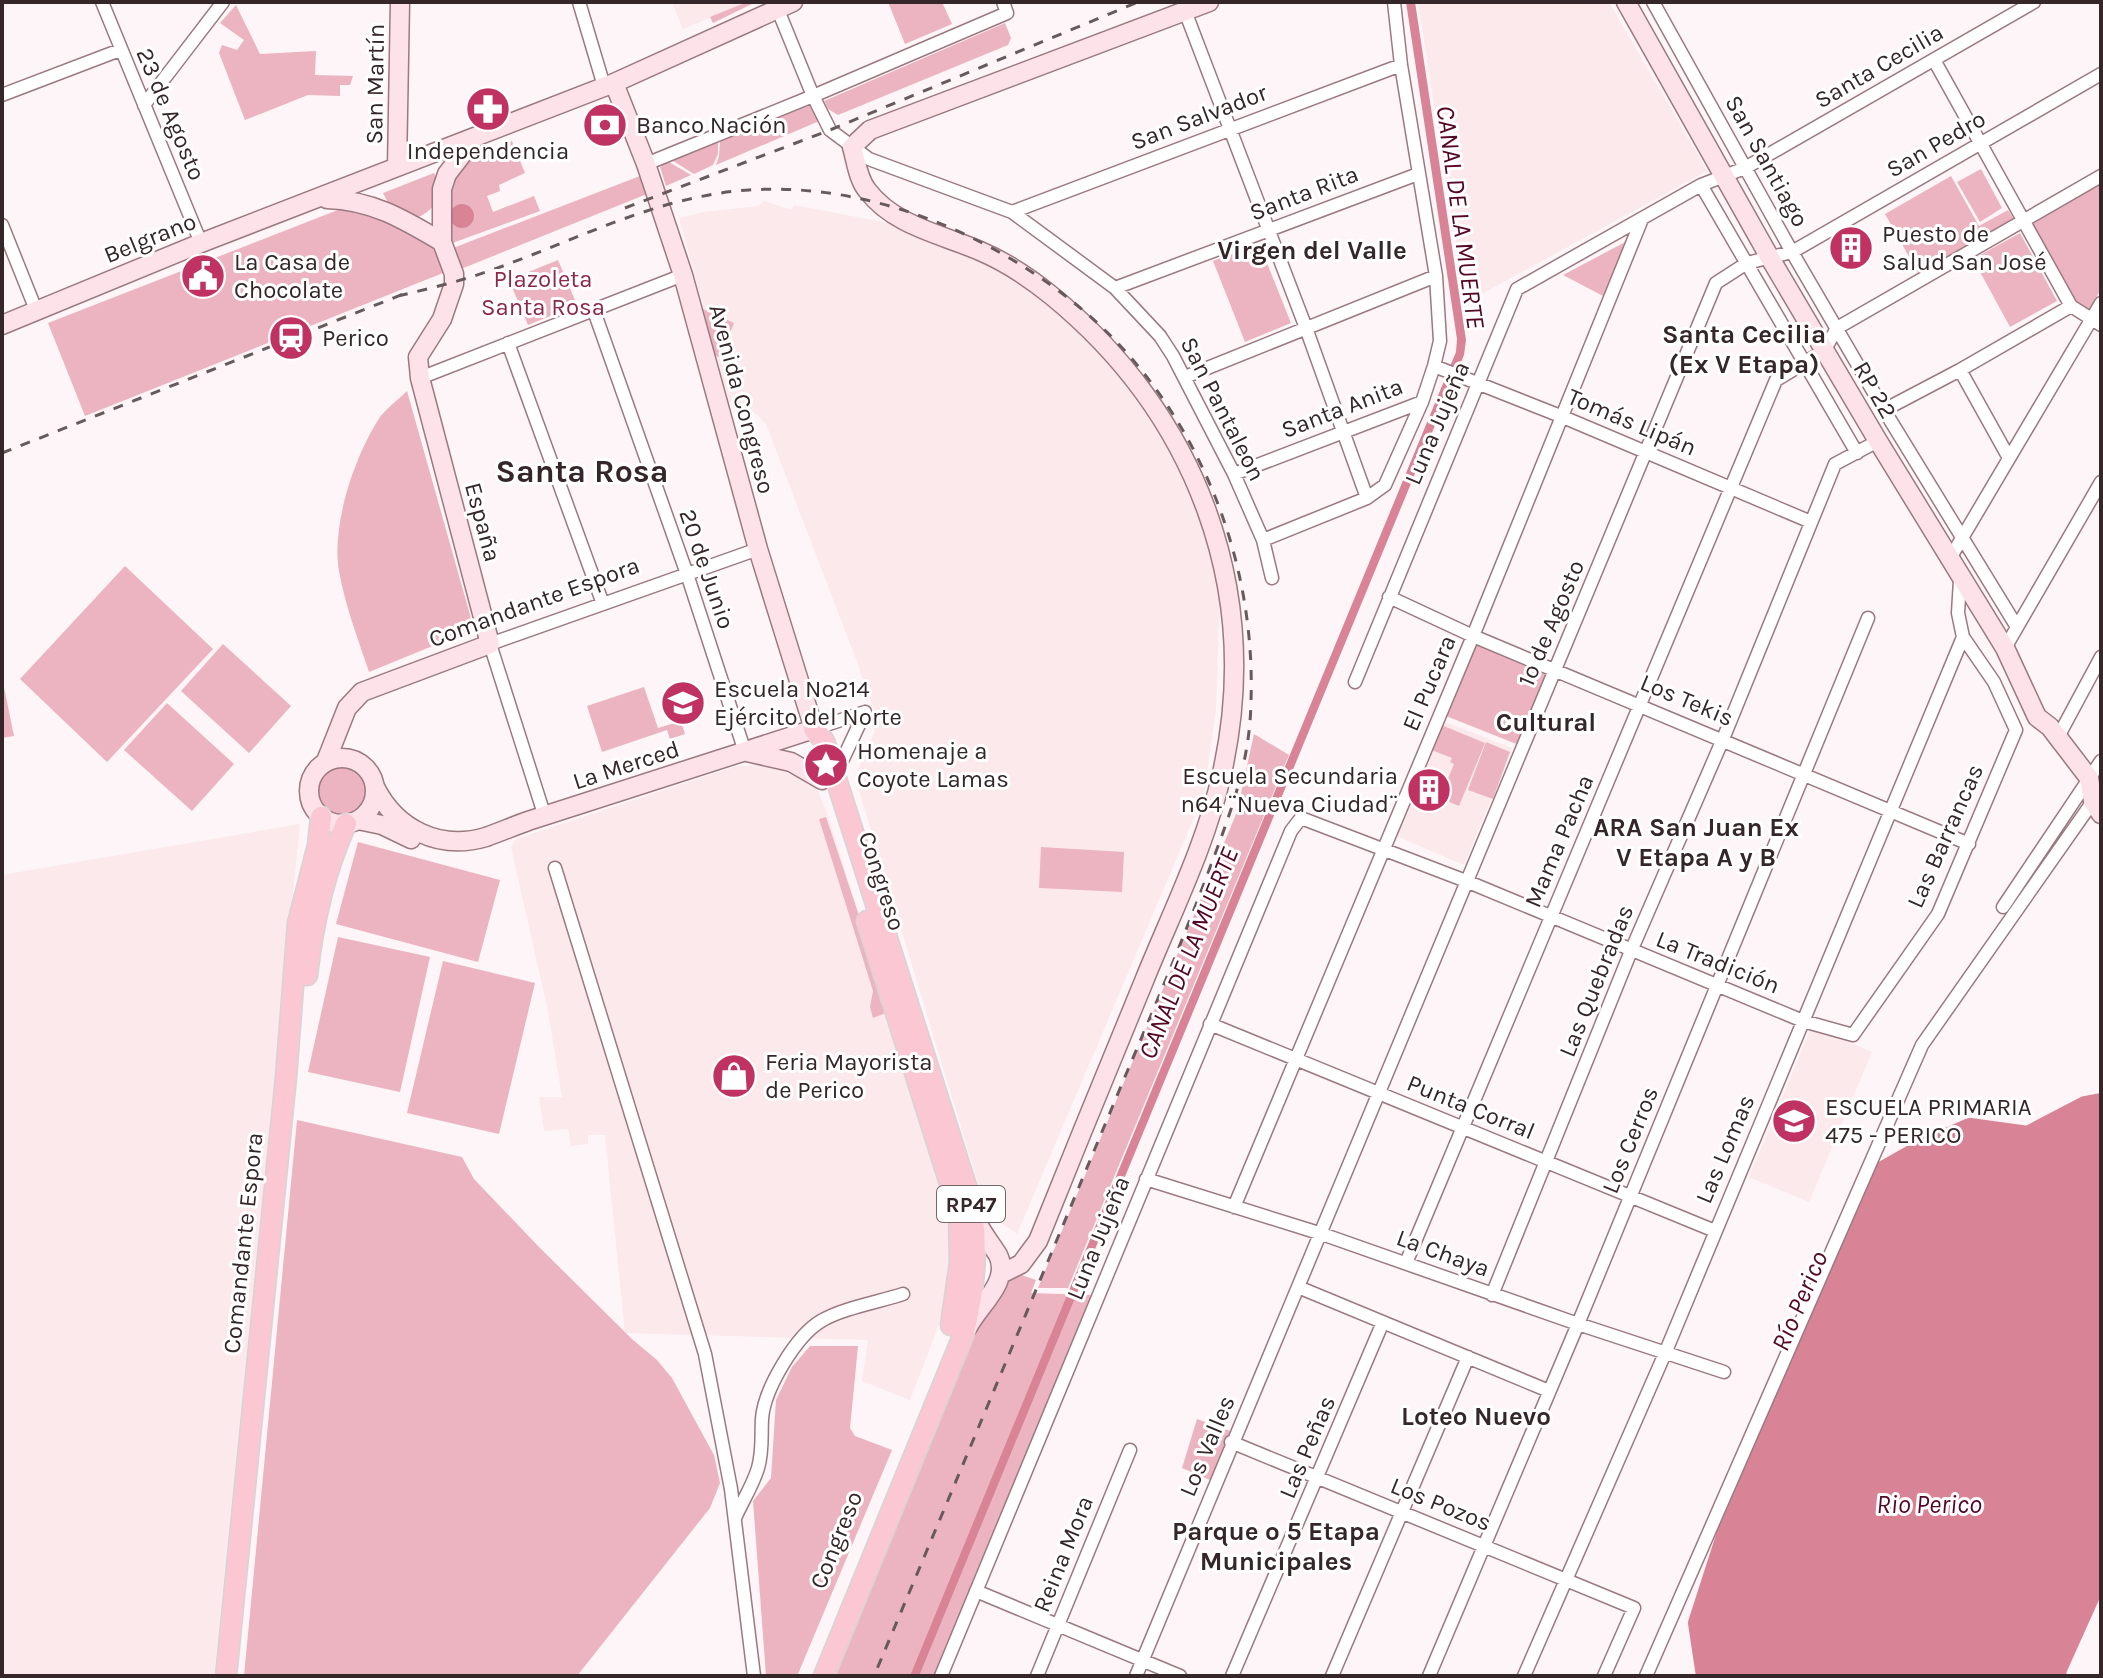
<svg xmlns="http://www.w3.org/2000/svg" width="2103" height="1678" font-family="Karla,sans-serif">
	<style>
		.built { fill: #fce9ec }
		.green { fill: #ecb4c0 }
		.water { fill: #d98397 }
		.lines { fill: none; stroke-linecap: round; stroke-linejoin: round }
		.river { stroke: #d98397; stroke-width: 20 }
		.street-casing { stroke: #9b7980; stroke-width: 15 }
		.secondary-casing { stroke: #9b7980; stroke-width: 21 }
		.primary-casing { stroke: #d6d4d4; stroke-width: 23 }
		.street { stroke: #fff; stroke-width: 12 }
		.secondary { stroke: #fde3e9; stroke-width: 18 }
		.primary { stroke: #fbc7d3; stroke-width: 20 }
		.rail { stroke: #675a5d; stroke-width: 3; stroke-dasharray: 10 10; stroke-linecap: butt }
		.labels { text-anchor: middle; stroke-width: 6; stroke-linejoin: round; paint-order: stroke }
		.shield { fill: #fff; stroke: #716769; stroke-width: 2 }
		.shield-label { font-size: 22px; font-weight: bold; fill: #342629 }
		.street-label { font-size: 24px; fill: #342629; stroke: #fff }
		.poi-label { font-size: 24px; fill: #342629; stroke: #fff; text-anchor: start }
		.park-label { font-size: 24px; fill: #8e2849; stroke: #fff }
		.water-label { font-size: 26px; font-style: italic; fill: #550625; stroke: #fff }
		.neighbourhood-label { font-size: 26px; font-weight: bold; fill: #342629; stroke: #fff }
		.district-label { font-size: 32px; font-weight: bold; fill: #342629; stroke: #fff }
	</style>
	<rect width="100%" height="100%" fill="#fdf5f7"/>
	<path class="built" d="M 672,2 L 747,2 L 683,29 Z
		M 1418,2 L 1609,2 L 1707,171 L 1465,303 Z
		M 764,201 L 791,210 L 794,205 L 888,223 L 925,236 L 986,263 L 1048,303 L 1082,334 L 1120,373 L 1169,444 L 1199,509 L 1220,591 L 1216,710 L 1204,794 L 1017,1234 L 987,1213 L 855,777 L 875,731 L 871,720 L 875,712 L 869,695 L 864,694 L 866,689 L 859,667 L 766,424 L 754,412 L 729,401 L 679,218 L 704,212 L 758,206 Z
		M 1440,720 L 1512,748 L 1464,865 L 1394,835 Z
		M 758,765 L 792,772 L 806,779 L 817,789 L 827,813 L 953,1217 L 949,1283 L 938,1327 L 910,1400 L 862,1381 L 868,1340 L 625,1333 L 605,1135 L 588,1135 L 588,1144 L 571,1146 L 568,1129 L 544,1131 L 539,1097 L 562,1097 L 548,1011 L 511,847 L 516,839 L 737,766 Z
		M 300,824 L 214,1676 L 2,1676 L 2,875 Z
		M 1812,1026 L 1872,1052 L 1809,1202 L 1749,1177 Z"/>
	<path class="green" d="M 747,2 L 756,2 L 713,23 L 710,17 Z
		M 888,2 L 942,2 L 952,24 L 905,44 Z
		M 236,5 L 260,54 L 316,51 L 315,75 L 353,76 L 350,85 L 340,85 L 340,96 L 308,95 L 245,120 L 219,53 L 222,45 L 237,50 L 244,40 L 220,23 Z
		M 1005,23 L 1011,38 L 1008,45 L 838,115 L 828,109 L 824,101 Z
		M 811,105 L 824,119 L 716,165 L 719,156 L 720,141 Z
		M 512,141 L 525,173 L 499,185 L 500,191 L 487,196 L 493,212 L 534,196 L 540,211 L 447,245 L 444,200 L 460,163 Z
		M 718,141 L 718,154 L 713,165 L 694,174 L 670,159 Z
		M 666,161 L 669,162 L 691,175 L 666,186 L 660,167 Z
		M 1981,169 L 2002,208 L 1980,222 L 1957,182 Z
		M 434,173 C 444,192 437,210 416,218 L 391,209 L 383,193 Z
		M 640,176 L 647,194 L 456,271 L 448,250 Z
		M 1951,176 L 1979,226 L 2008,210 L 2017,224 L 1921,278 L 1885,214 Z
		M 2101,184 L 2101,289 L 2089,310 L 2073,300 L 2031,225 Z
		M 343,208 L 358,209 L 431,241 L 448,271 L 85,416 L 48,323 Z
		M 2020,233 L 2057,301 L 2010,327 L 1973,259 Z
		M 1631,239 L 1605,297 L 1563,275 Z
		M 1259,243 L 1291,323 L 1245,342 L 1213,261 Z
		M 558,260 L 577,305 L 528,325 L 509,280 Z
		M 703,309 L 734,323 L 720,357 L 715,356 Z
		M 407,391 L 474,629 L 369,672 C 358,639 345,605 339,571 C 331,525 355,455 380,417 C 387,408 398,400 407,391 Z
		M 125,566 L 213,649 L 107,762 L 20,679 Z
		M 1470,641 L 1548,671 L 1519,745 L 1441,714 Z
		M 223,644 L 291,706 L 249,753 L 181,691 Z
		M 2,677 L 14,736 L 2,738 Z
		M 644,687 L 658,728 L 681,721 L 685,734 L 670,739 L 667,730 L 602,752 L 587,706 Z
		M 167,703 L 234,764 L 192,811 L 124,750 Z
		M 1439,724 L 1485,743 L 1459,806 L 1440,798 L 1454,764 L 1450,762 L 1452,758 L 1429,749 Z
		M 1254,734 L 1289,755 L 1068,1288 L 1038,1288 L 1237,812 Z
		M 1486,742 L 1510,752 L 1493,799 L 1468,790 Z
		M315 790a28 28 0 1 1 56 0a28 28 0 1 1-56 0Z
		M 826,817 L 891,1011 L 873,1018 L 870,1007 L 873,991 L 819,819 Z
		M 358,842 L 500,880 L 478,962 L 336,924 Z
		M 1041,847 L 1124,852 L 1122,892 L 1039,888 Z
		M 338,937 L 430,957 L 400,1092 L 308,1072 Z
		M 443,961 L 535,983 L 499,1134 L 407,1113 Z
		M 297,1120 L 462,1157 L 474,1179 L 538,1246 L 633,1340 L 657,1360 L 672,1378 L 714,1455 L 720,1483 L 710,1508 L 577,1676 L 244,1676 Z
		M 1005,1269 L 1036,1280 L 1031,1293 L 1093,1295 L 935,1676 L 827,1676 L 971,1321 Z
		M 810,1346 L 858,1346 L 850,1428 L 855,1436 L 892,1450 L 798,1674 L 797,1676 L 766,1676 L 753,1501 L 771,1478 L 776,1400 L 792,1367 Z
		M 1197,1419 L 1230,1431 L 1210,1480 L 1182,1468 Z"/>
	<path class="water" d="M 1406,2 L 1415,2 L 1466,340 L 1464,355 L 919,1676 L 910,1676 L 1456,352 L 1457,339 Z
		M450 216a12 12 0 1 1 24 0a12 12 0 1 1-24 0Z
		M 2101,1103 L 2101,1571 L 2057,1669 L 2056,1676 L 1706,1676 L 1698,1623 L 1726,1536 L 1883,1171 L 1922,1149 L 1970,1128 L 2028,1136 L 2085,1106 Z"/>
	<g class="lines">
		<path class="river" d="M 1706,1676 L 1698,1623 L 1726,1536 L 1883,1171 L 1922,1149 L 1970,1128 L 2028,1136 L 2085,1106 L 2101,1103
			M 2056,1676 L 2057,1669 L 2101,1571"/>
		<g class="street-casing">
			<path id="street" d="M 102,2 L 201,243
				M 579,2 L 604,86
				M 1653,2 L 1792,252 L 1884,410 L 2017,627
				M 776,5 L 813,96 L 830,130 L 869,159 L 1012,212 L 1115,288 L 1160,336 L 1173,356 L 1234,474 L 1263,540 L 1272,578
				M 1185,11 L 1306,328 L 1367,498
				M 1934,60 L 2071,306 L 2101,325
				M 2,95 L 120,50
				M 144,105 L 223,2
				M 646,164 L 813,96 L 1007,13 L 1003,2
				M 1701,185 L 1857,453
				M 1012,212 L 1401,65
				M 2,225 L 36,310
				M 1115,288 L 1418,174
				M 594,311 L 687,574 L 745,752
				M 508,343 L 603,604
				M 1434,366 L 1563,417 L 1811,522
				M 1960,370 L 2009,458
				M 1185,377 L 1436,276
				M 420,378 L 683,275
				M 1884,410 L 1960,370 L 2071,306
				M 1234,474 L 1422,402
				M 1263,540 L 1367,498 L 1385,485 L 1422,402 L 1434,366 L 1440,341 L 1436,276 L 1401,65 L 1394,2
				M 1949,560 L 2101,303
				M 1389,597 L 1473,636 L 1969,844
				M 2005,648 L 2101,482
				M 1355,682 L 1517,289 L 1701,185 L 1745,168 L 2034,2
				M 814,729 L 865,712
				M 2058,737 L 2101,657
				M 835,776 L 865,712
				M 545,817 L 490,644 L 758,549
				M 555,868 L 705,1354 L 731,1489 L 754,1676
				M 2003,907 L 2101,761
				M 1210,1024 L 1715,1231
				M 1146,1179 L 1322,1234 L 1578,1324 L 1724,1372
				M 1234,1207 L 1473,636 L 1642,219
				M 1406,1263 L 1776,380 L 1824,351 L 1837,328 L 2101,176
				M 1298,1287 L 1549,1391
				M 1492,1295 L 1631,951 L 1723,739 L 1835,464 L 1878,441
				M 1231,1442 L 1634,1608 L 1604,1676
				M 735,1518 C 742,1502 753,1485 758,1468 C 763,1451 761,1436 762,1419 C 764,1389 796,1336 821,1321 C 843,1308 879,1302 903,1294
				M 976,1591 L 1180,1676
				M 941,1676 L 1291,831 L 1301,818 L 1466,881 L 1803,1021 L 1853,1035 L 1938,914 L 2016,730 L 1994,682 L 1963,637 L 1958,613 L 1960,580
				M 1037,1676 L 1130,1450
				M 1136,1676 L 1716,283 L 1747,263 L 1792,252 L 2101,74
				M 1232,1676 L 1383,1322
				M 1332,1676 L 1468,1357
				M 1429,1676 L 1578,1324 L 1868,618
				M 1524,1676 L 1666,1351 L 1963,637
				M 1646,1676 L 1922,1045 L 2101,790"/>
		</g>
		<g class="secondary-casing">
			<path id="secondary" d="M 1626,2 L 1770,258 L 1878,441 L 2005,648 L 2037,717 L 2050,727 L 2089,778 L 2093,801 L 2101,814
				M 397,167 L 400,2
				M 327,199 C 372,200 405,220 442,242
				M 2,325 L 201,243 L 614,83 L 793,2
				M 747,752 L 791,762 L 822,780
				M309 791a33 33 0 1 1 66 0a33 33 0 1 1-66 0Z
				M 326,761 L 347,708 L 362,692 L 490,644 L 420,378 L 418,357 L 442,319 L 454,284 L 454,274 L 442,242 L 442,189 L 447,174 L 474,139
				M 375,787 C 396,829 439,851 486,837 C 500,832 514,826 528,821 L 814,729 L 758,549 L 683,275 L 646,164 L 614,83
				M 358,820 L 382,825 L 411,839
				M 1001,1274 L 1021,1264 L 1038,1241 C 1073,1154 1108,1068 1144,981 C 1171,914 1206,845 1222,773 C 1263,589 1196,414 1052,296 C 1030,278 1006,262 980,251 C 941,234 894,226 867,190 C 858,179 856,161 852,147 L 870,130 L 1209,2
				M 968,1327 C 979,1305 1011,1282 998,1255 C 990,1242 981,1232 975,1218"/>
		</g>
		<g class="primary-casing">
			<path id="primary" d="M 814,729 L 824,741 L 967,1189 C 980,1236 975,1289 963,1336 L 824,1676
				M 867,921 L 959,1212 L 960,1263 L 951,1325
				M 307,975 C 313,923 324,872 346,824
				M 226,1676 L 286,1077 L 298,923 L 318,845 L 321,817"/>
		</g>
		<use href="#street" class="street"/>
		<use href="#secondary" class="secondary"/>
		<use href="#primary" class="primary"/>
		<path class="rail" d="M 625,208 L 830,130 L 1138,2
			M 398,296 C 423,290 449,284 474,276 C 564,247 652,196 749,190 C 867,182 988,232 1078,306 C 1193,401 1256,552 1251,701 C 1250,764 1230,814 1208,873 C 1182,942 1153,1011 1124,1079 C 1041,1278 958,1477 874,1676
			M 2,453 L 406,293"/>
	</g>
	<defs>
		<g id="pharmacy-disc" transform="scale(2.3)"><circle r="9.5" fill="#bf3262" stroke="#fff"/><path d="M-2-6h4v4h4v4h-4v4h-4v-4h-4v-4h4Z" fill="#fff"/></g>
		<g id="bank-disc" transform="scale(2.3)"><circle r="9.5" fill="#bf3262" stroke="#fff"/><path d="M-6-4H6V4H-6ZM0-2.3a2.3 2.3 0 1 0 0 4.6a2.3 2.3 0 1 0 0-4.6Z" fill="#fff"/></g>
		<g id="building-disc" transform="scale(2.3)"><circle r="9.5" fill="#bf3262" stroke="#fff"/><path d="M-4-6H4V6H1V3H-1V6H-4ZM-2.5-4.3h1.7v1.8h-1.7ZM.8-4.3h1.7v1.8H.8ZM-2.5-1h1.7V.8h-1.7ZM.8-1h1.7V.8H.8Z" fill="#fff"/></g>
		<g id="civic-disc" transform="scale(2.3)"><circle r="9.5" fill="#bf3262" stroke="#fff"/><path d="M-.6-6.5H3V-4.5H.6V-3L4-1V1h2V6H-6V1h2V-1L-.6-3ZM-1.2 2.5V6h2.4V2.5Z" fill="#fff"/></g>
		<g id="station-disc" transform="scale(2.3)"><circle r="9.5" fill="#bf3262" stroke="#fff"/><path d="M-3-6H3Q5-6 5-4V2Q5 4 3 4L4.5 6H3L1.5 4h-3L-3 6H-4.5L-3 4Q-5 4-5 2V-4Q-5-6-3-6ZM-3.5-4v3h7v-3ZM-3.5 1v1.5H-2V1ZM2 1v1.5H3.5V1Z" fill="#fff"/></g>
		<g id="school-disc" transform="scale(2.3)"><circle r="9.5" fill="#bf3262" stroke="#fff"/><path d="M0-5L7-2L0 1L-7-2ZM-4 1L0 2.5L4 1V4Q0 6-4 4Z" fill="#fff"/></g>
		<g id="sight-disc" transform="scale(2.3)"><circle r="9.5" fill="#bf3262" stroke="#fff"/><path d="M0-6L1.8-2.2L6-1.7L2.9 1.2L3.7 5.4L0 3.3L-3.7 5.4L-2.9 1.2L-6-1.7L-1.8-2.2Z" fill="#fff"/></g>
		<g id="shop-disc" transform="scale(2.3)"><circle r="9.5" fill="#bf3262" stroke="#fff"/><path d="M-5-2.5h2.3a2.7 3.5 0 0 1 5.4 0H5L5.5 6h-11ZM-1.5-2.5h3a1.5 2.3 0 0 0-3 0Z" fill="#fff"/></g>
	</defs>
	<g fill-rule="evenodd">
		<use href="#pharmacy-disc" x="488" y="109"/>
		<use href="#bank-disc" x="605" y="125"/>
		<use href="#building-disc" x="1851" y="248"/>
		<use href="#civic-disc" x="203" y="276"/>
		<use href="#station-disc" x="291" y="338"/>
		<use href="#school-disc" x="683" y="703"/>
		<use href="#sight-disc" x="826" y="765"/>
		<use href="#building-disc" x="1429" y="790"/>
		<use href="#shop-disc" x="734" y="1076"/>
		<use href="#school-disc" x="1794" y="1121"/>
	</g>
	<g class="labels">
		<rect class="shield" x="937" y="1186" width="68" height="36" rx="6"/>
		<g class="shield-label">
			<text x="971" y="1212">RP47</text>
		</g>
		<g class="street-label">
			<text transform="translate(1879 66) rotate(-30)" y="8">Santa Cecilia</text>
			<text transform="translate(375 84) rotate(-89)" y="8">San Martín</text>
			<text transform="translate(171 114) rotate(67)" y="8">23 de Agosto</text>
			<text transform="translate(1199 117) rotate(-21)" y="8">San Salvador</text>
			<text transform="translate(1936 144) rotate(-30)" y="8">San Pedro</text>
			<text transform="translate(1767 161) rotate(61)" y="8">San Santiago</text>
			<text transform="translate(1304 193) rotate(-21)" y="8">Santa Rita</text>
			<text transform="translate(150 238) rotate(-22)" y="8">Belgrano</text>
			<text transform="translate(1875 390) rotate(60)" y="8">RP 22</text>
			<text transform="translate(742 399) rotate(75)" y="8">Avenida Congreso</text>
			<text transform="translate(1342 408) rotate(-21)" y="8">Santa Anita</text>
			<text transform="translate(1223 409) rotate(63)" y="8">San Pantaleon</text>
			<text transform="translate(1632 422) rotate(23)" y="8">Tomás Lipán</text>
			<text transform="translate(1437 423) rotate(-67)" y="8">Luna Jujeña</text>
			<text transform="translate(483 522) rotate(75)" y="8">España</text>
			<text transform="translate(707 569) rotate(71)" y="8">20 de Junio</text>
			<text transform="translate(534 602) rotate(-20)" y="8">Comandante Espora</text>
			<text transform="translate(1551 623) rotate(-67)" y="8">1º de Agosto</text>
			<text transform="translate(1429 683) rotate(-67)" y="8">El Pucara</text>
			<text transform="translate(1687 700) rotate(23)" y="8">Los Tekis</text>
			<text transform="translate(626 765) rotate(-18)" y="8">La Merced</text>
			<text transform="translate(1945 836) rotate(-66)" y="8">Las Barrancas</text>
			<text transform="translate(1559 841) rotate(-67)" y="8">Mama Pacha</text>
			<text transform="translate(882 881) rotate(72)" y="8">Congreso</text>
			<text transform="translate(1718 962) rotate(22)" y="8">La Tradición</text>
			<text transform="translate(1596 981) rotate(-68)" y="8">Las Quebradas</text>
			<text transform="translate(1471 1107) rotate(22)" y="8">Punta Corral</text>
			<text transform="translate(1630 1140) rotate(-68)" y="8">Los Cerros</text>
			<text transform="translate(1725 1149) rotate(-67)" y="8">Las Lomas</text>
			<text transform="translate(1098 1238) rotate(-68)" y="8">Luna Jujeña</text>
			<text transform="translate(243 1243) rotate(-84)" y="8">Comandante Espora</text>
			<text transform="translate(1443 1253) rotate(20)" y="8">La Chaya</text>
			<text transform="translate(1207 1446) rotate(-67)" y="8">Los Valles</text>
			<text transform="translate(1307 1447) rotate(-67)" y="8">Las Peñas</text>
			<text transform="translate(1441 1504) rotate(22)" y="8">Los Pozos</text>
			<text transform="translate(836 1540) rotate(-68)" y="8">Congreso</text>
			<text transform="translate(1063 1554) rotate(-68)" y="8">Reina Mora</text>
		</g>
		<g class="poi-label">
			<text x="636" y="133">Banco Nación</text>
			<text x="488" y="159" text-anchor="middle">Independencia</text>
			<text x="1882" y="242">Puesto de<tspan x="1882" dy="28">Salud San José</tspan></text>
			<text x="234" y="270">La Casa de<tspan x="234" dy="28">Chocolate</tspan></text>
			<text x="322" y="346">Perico</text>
			<text x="714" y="697">Escuela Nº214<tspan x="714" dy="28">Ejército del Norte</tspan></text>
			<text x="857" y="759">Homenaje a<tspan x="857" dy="28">Coyote Lamas</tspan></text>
			<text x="1398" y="784" text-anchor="end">Escuela Secundaria<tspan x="1398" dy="28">n64 ¨Nueva Ciudad¨</tspan></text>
			<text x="765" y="1070">Feria Mayorista<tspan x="765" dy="28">de Perico</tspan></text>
			<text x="1825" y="1115">ESCUELA PRIMARIA<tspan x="1825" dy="28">475 - PERICO</tspan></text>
		</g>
		<g class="park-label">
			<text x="543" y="287">Plazoleta<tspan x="543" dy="28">Santa Rosa</tspan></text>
		</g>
		<g class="water-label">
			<text transform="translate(1461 217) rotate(82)" y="9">CANAL DE LA MUERTE</text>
			<text transform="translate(1188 953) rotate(-68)" y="9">CANAL DE LA MUERTE</text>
			<text transform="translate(1799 1301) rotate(-67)" y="9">Río Perico</text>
			<text x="1929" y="1513">Rio Perico</text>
		</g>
		<g class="neighbourhood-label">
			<text x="1312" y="259">Virgen del Valle</text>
			<text x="1744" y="343">Santa Cecilia<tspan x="1744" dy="30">(Ex V Etapa)</tspan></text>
			<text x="1546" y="731">Cultural</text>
			<text x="1696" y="836">ARA San Juan Ex<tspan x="1696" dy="30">V Etapa A y B</tspan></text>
			<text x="1476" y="1425">Loteo Nuevo</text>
			<text x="1276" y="1540">Parque o 5 Etapa<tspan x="1276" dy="30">Municipales</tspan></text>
		</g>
		<g class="district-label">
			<text x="582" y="482">Santa Rosa</text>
		</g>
	</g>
	<rect width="2103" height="1678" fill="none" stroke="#342629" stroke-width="8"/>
</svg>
